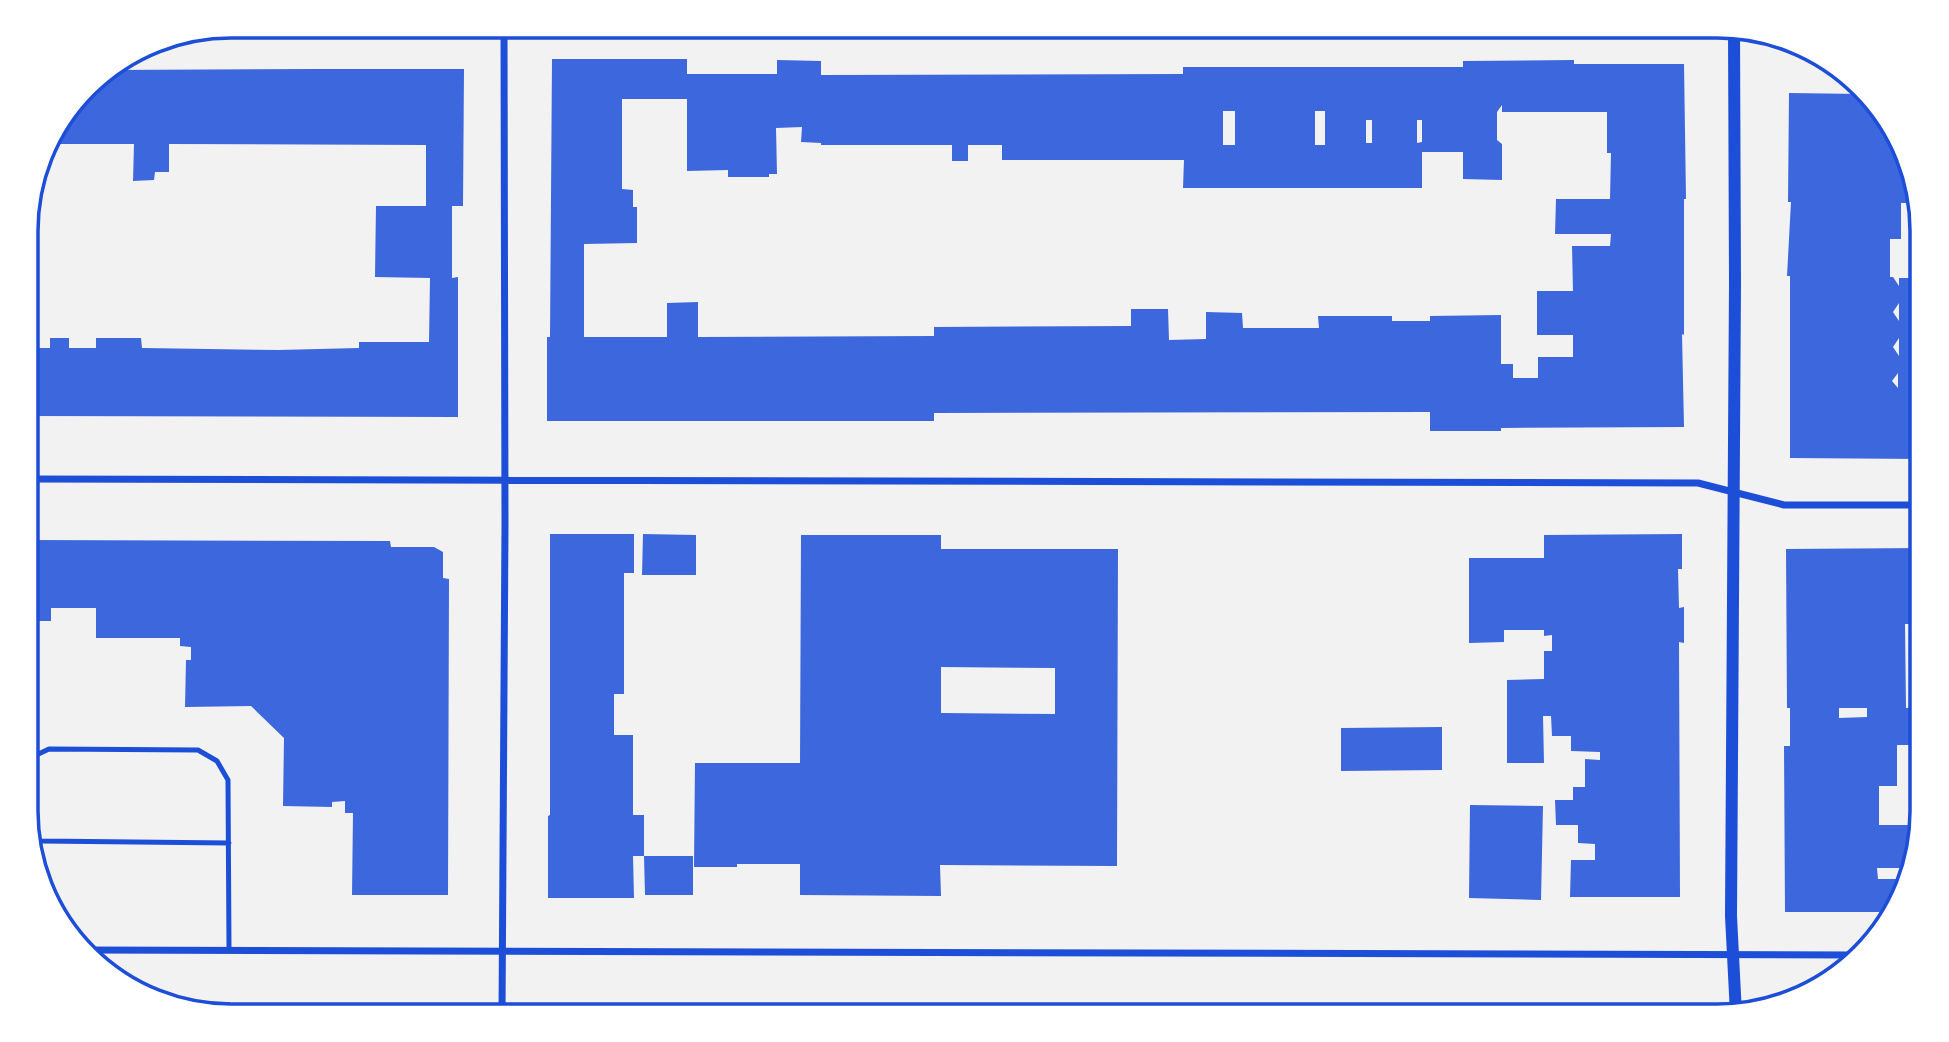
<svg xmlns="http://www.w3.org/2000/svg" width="1949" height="1042" font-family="'Public Sans',sans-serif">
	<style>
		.building { fill: #3d67dc; fill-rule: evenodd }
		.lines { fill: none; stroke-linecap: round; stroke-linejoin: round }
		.service { stroke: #1d4ed8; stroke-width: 5 }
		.minor { stroke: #1d4ed8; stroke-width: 7 }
		.tertiary { stroke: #1d4ed8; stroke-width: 12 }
		.rim { fill: none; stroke: #1d4ed8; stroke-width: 3.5 }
	</style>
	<rect width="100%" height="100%" fill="#f2f2f2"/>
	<path class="building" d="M 552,59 L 687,59 L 687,74 L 777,74 L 777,60 L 821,61 L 821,75 L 1183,74 L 1183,67 L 1463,67 L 1463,61 L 1574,60 L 1574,64 L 1684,64 L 1686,199 L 1684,199 L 1684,335 L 1682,334 L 1684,427 L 1501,428 L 1501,431 L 1430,431 L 1430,412 L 934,413 L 934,421 L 547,421 L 547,337 L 550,337 ZM 622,99 L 687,99 L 687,171 L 728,170 L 728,177 L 769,177 L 769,174 L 777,174 L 776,128 L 802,127 L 801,142 L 821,143 L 821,145 L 952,145 L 952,161 L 968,161 L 968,145 L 1002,145 L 1002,160 L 1184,160 L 1183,188 L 1422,188 L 1422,152 L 1463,152 L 1463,179 L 1502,180 L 1502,144 L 1497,140 L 1497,112 L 1502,105 L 1502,112 L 1607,112 L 1607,153 L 1611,153 L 1610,199 L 1556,199 L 1555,234 L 1611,234 L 1610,246 L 1572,246 L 1573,291 L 1537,291 L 1537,335 L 1573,335 L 1573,357 L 1538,357 L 1538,378 L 1513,378 L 1513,364 L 1501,364 L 1501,315 L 1430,316 L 1430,321 L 1392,321 L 1392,316 L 1318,316 L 1319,328 L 1243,328 L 1242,313 L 1206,312 L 1206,339 L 1169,340 L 1168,309 L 1131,309 L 1131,326 L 934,327 L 934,336 L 698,337 L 698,302 L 667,303 L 667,337 L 584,337 L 584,244 L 637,243 L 637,207 L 633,207 L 633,190 L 622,189 ZM 1223,111 L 1235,111 L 1235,145 L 1223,145 ZM 1315,111 L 1325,111 L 1325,145 L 1315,145 ZM 1366,120 L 1372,120 L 1372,143 L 1366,143 ZM 1417,120 L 1422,120 L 1422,142 L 1417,143 Z
		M 314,69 L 464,69 L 463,206 L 452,206 L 452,278 L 458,277 L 458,417 L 27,416 L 27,329 L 36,339 L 36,348 L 50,348 L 50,338 L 69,338 L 69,348 L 96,348 L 96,338 L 141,338 L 142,348 L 144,348 L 279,350 L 359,348 L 359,342 L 429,342 L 430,278 L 375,277 L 376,206 L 426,206 L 426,145 L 169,144 L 169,172 L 155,172 L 154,180 L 133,181 L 134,144 L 47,144 L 96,77 L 108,70 Z
		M 1789,93 L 1861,94 L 1888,117 L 1909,173 L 1909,203 L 1901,203 L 1901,239 L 1890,239 L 1890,277 L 1893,277 L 1899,286 L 1899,278 L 1921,278 L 1922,459 L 1790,458 L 1790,276 L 1787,276 L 1791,202 L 1788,202 ZM 1899,303 L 1899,321 L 1893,312 ZM 1899,338 L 1899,356 L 1893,347 ZM 1898,373 L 1898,388 L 1892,381 Z
		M 550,534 L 634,534 L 634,573 L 624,573 L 624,694 L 614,694 L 614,735 L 633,735 L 633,815 L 644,815 L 644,856 L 633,856 L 634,898 L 548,898 L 548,816 L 550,815 Z
		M 643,534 L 696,535 L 696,575 L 642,575 Z
		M 1682,534 L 1682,569 L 1678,569 L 1679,608 L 1684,607 L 1684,643 L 1679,642 L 1680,897 L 1570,897 L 1571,860 L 1595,860 L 1595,844 L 1578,843 L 1578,825 L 1556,825 L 1555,800 L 1573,800 L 1573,787 L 1585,787 L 1585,759 L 1600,760 L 1600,752 L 1571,751 L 1571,736 L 1552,736 L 1551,716 L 1543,716 L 1544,763 L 1507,763 L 1507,680 L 1544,679 L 1544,651 L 1552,651 L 1552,635 L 1544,636 L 1544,630 L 1504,630 L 1504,642 L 1469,643 L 1469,558 L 1544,558 L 1544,535 Z
		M 801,535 L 941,535 L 941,549 L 1118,549 L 1117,866 L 940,865 L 941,896 L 800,895 L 800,864 L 737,864 L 737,867 L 694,867 L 695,763 L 800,763 ZM 941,667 L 1055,668 L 1055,714 L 941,713 Z
		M 27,540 L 390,541 L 391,547 L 434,547 L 443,552 L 443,578 L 449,579 L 448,895 L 352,895 L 353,813 L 345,813 L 345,801 L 332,802 L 332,807 L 283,806 L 284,738 L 251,706 L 185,707 L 186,660 L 191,660 L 191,647 L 180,646 L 180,638 L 96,638 L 96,608 L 51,608 L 51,621 L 38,621 L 38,625 L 28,625 Z
		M 1922,548 L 1922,624 L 1905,624 L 1906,708 L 1922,707 L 1923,745 L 1897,745 L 1897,786 L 1879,786 L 1879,825 L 1915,825 L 1915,844 L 1909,868 L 1877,868 L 1878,879 L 1907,879 L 1901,902 L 1893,912 L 1785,912 L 1784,746 L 1790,746 L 1790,708 L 1787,708 L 1786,549 ZM 1839,708 L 1867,708 L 1867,717 L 1839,718 Z
		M 1442,727 L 1442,770 L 1341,771 L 1341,728 Z
		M 1470,805 L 1543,806 L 1541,900 L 1469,898 Z
		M 644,856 L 693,856 L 693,895 L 645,895 Z
		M 190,1002 L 230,1002 L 230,1009 L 274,1010 L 274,1004 L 319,1004 L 319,1016 L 232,1016 L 190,1006 Z
		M 818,1004 L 862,1004 L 862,1007 L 1068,1007 L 1076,1004 L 1089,1007 L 1089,1016 L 818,1016 Z
		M 1127,1004 L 1144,1005 L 1144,1015 L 1126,1015 Z
		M 321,1005 L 345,1005 L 345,1016 L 321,1016 Z
		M 373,1005 L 457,1005 L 457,1016 L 373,1016 Z
		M 1180,1005 L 1491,1005 L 1491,1015 L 1180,1015 Z
		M 1498,1005 L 1533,1005 L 1533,1015 L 1498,1015 Z
		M 592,1006 L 652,1007 L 652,1016 L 548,1016 L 548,1007 Z"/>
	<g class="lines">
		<path class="service" d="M 28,759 L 49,749 L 198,750 L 217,761 L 228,780 L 229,950
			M 28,836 L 41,841 L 229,843"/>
		<path class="minor" d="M 27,479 L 1698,483 L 1784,505 L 1922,505
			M 86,950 L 1855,955
			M 502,1016 L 505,524 L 504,26"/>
		<path class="tertiary" d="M 1734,30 L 1735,283 L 1731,916 L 1736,1014"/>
	</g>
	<path d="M0 0H1949V1042H0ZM231 38H1717A193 193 0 0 1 1910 231V811A193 193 0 0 1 1717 1004H231A193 193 0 0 1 38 811V231A193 193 0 0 1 231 38Z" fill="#fff" fill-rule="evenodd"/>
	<path class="rim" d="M231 38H1717A193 193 0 0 1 1910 231V811A193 193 0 0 1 1717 1004H231A193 193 0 0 1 38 811V231A193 193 0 0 1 231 38Z"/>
</svg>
